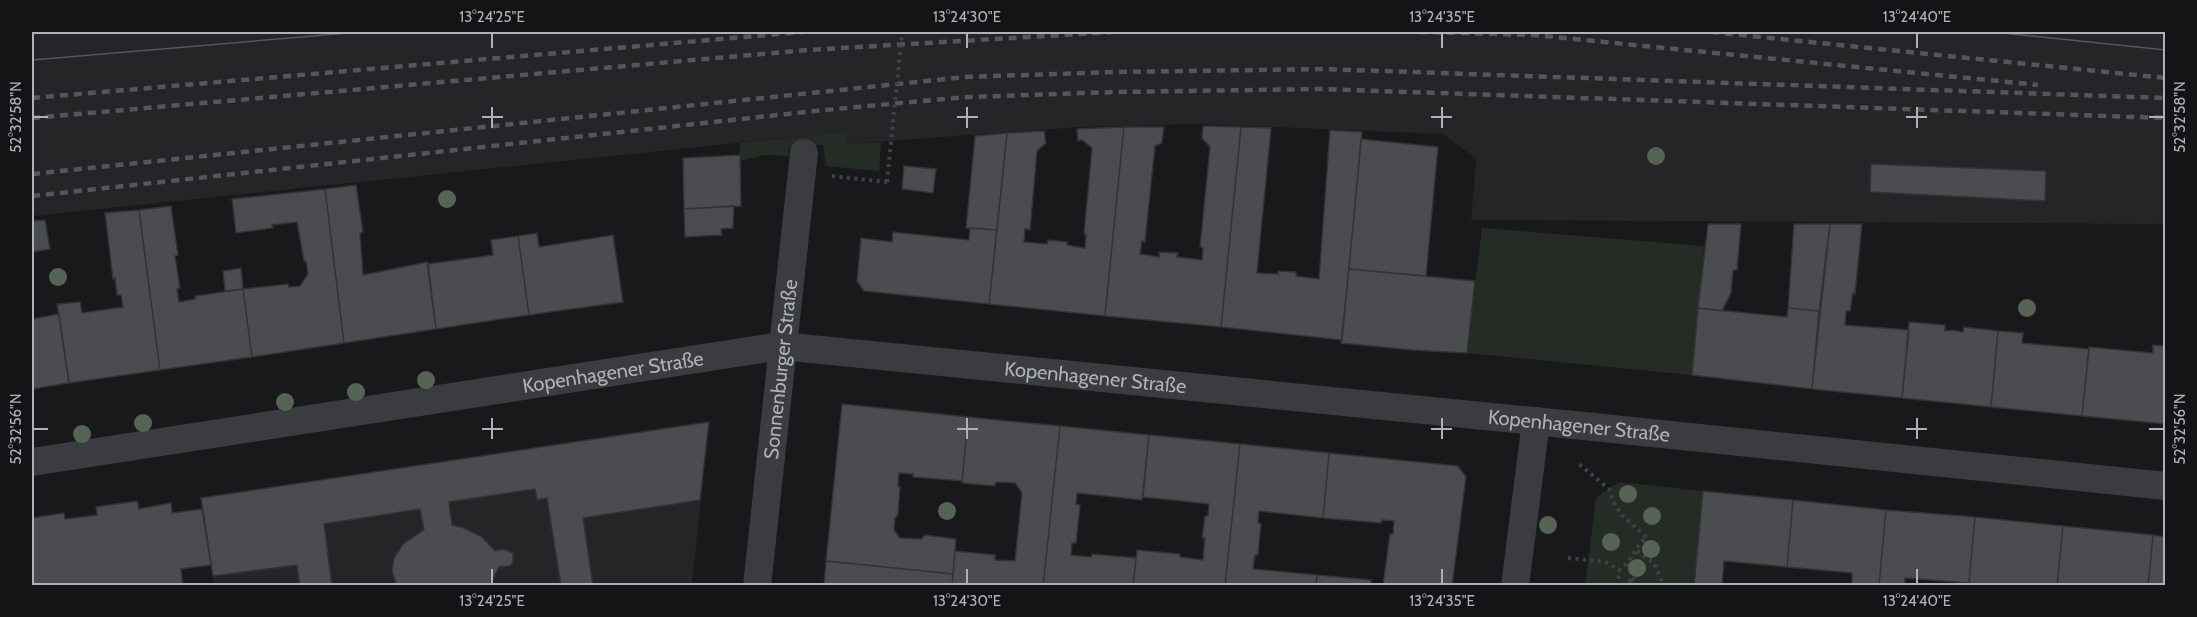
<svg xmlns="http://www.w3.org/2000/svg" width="2197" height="617" font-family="Cabin,sans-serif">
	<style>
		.built { fill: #252528 }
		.green { fill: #252c26 }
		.building { fill: #4b4c50; stroke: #333336; stroke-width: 1.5 }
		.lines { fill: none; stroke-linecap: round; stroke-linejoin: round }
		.path { stroke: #414246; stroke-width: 4; stroke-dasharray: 3 4.5; stroke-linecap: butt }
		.street { stroke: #3a3c3f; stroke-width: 28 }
		.tram { stroke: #54565a; stroke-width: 1.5 }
		.rail { stroke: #54565a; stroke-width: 4.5; stroke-dasharray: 8 6; stroke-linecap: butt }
		.path-bridge { stroke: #414246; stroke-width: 4; stroke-dasharray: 3 4.5; stroke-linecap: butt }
		.tree { fill: #566456 }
		.ticks { fill: none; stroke: #adb1b9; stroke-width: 2 }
		.labels { text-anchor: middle; stroke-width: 5; stroke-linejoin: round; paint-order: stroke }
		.street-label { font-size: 20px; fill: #adb1b9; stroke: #141416 }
		.neatline { fill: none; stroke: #adb1b9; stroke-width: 2 }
		.ticks-label { font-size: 15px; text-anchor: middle; fill: #adb1b9 }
	</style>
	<rect width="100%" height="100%" fill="#19191b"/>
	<path class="built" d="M 32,32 L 2165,32 L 2165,224 L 1471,220 L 1476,159 L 1443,134 L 1202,124 L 1080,127 L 845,144 L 845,132 L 32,216 Z
		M 709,422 L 692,585 L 214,585 L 201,498 Z"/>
	<path class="green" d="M 846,132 L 846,144 L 881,142 L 879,171 L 826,166 L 823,145 L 788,148 L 789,156 L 764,155 L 740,161 L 740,143 Z
		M 1482,228 L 1704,246 L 1692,375 L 1467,353 Z
		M 1619,482 L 1703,491 L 1694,585 L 1585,586 L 1596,498 Z"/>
	<path class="building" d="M 1203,126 L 1241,127 L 1221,327 L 1105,316 L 1124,127 L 1164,127 L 1162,143 L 1155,146 L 1145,242 L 1142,241 L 1140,254 L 1159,257 L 1159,252 L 1178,253 L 1177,257 L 1202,260 L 1203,248 L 1200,247 L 1210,147 L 1202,138 Z
		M 1124,127 L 1105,316 L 989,304 L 1007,133 L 1044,131 L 1046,143 L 1037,151 L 1030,230 L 1025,229 L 1024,242 L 1047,244 L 1048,240 L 1067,242 L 1067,245 L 1085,248 L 1086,234 L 1084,234 L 1092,148 L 1082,140 L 1078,141 L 1077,129 Z
		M 1241,127 L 1271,128 L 1257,273 L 1278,274 L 1278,271 L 1296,272 L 1296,276 L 1319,279 L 1330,130 L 1362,132 L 1342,340 L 1221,327 Z
		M 1007,133 L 997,230 L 966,228 L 975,136 Z
		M 1361,139 L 1438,147 L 1426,276 L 1349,269 Z
		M 740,155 L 741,206 L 684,209 L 683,158 Z
		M 1871,164 L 2046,171 L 2045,201 L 1870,192 Z
		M 904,166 L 936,169 L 933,193 L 902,189 Z
		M 356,185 L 363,232 L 360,233 L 363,275 L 427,262 L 436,329 L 344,343 L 325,189 Z
		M 325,189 L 344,343 L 252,357 L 243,289 L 288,284 L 289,287 L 300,286 L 308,274 L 306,261 L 304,261 L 297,222 L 272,225 L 273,228 L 236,233 L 232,199 Z
		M 171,206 L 178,255 L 175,256 L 180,288 L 177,289 L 179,302 L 196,299 L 195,296 L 243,289 L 252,357 L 160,370 L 139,210 Z
		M 734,206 L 733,228 L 721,229 L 722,235 L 685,237 L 684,209 Z
		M 139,210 L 160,370 L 69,383 L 57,304 L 80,302 L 82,313 L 123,307 L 121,295 L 117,295 L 115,278 L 113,279 L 105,213 Z
		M 45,220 L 50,249 L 32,252 L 32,221 Z
		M 1708,224 L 1741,224 L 1737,270 L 1733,270 L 1731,293 L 1722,311 L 1698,308 Z
		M 1794,224 L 1830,224 L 1819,311 L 1788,308 Z
		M 1830,224 L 1862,224 L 1855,294 L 1853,293 L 1850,311 L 1846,311 L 1845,325 L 1909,330 L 1902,398 L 1812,389 Z
		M 970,228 L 997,230 L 989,304 L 864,291 L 857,281 L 861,238 L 892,242 L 893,232 L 969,240 Z
		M 537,233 L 539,247 L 613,235 L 623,302 L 529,315 L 518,236 Z
		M 518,236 L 529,315 L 436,329 L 428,264 L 493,255 L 491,240 Z
		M 241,268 L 243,289 L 225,291 L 223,271 Z
		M 1349,269 L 1475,281 L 1467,353 L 1412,350 L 1341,343 Z
		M 1698,308 L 1787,317 L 1788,308 L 1819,311 L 1812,389 L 1692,375 Z
		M 59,314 L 69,383 L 32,389 L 32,319 Z
		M 1909,322 L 1945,325 L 1945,331 L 1953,330 L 1963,332 L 1964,327 L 1998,331 L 1991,407 L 1902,398 Z
		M 1998,331 L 2023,333 L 2022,343 L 2089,349 L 2082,416 L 1991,407 Z
		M 2153,345 L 2166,346 L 2166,424 L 2082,416 L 2089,347 L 2153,353 Z
		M 842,404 L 968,417 L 962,481 L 913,477 L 913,474 L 899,473 L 898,486 L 900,487 L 898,515 L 895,518 L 894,530 L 900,538 L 921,539 L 925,535 L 956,539 L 953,574 L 826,561 Z
		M 968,417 L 1060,426 L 1043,586 L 952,586 L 955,551 L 995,555 L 995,560 L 1015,561 L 1022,493 L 1015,483 L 996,482 L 995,486 L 962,483 Z
		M 709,422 L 700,500 L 583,518 L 593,586 L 561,586 L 547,498 L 537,500 L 535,489 L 449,502 L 452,525 L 464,528 L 482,537 L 495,551 L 503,549 L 513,553 L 513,562 L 510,566 L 499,567 L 489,586 L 397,586 L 392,571 L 394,558 L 403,544 L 424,530 L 420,509 L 324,524 L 332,586 L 300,586 L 297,565 L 213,576 L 201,498 Z
		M 1060,426 L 1149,435 L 1142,500 L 1077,493 L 1076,504 L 1080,505 L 1076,543 L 1072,543 L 1071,555 L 1091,557 L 1092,554 L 1136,558 L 1133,586 L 1043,586 Z
		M 1149,435 L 1240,444 L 1225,586 L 1133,586 L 1137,550 L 1180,554 L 1180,557 L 1203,560 L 1205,538 L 1202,538 L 1205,516 L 1208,516 L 1209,504 L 1143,497 Z
		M 1240,444 L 1329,453 L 1323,518 L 1259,511 L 1258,523 L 1261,524 L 1258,555 L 1255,555 L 1253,569 L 1317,575 L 1316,586 L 1225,586 Z
		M 1329,453 L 1458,466 L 1466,477 L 1452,586 L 1316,586 L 1317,575 L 1371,580 L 1371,584 L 1383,585 L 1390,534 L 1393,534 L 1394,521 L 1382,520 L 1381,523 L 1323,518 Z
		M 1703,491 L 1793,500 L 1787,567 L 1724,561 L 1722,586 L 1694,586 Z
		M 1793,500 L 1886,510 L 1879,586 L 1852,586 L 1852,573 L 1787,567 Z
		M 137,501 L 139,509 L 171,503 L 172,513 L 202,509 L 211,565 L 181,569 L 183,586 L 32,586 L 32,518 L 64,513 L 65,519 L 97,515 L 96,507 Z
		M 1886,510 L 1975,517 L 1969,583 L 1905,578 L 1905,586 L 1879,586 Z
		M 1975,517 L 2063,526 L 2057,586 L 1995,586 L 1969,583 Z
		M 2063,526 L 2153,535 L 2148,586 L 2057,586 Z
		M 2153,535 L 2166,537 L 2166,586 L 2148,586 Z
		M 826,561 L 953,574 L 952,586 L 824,586 Z"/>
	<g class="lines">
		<path class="path" d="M 832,176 L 887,182
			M 1637,551 L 1654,563 L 1664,586
			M 1568,558 L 1605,562 L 1619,570 C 1634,560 1636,544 1647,538 L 1622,515 L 1614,503 L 1609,489 L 1579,464
			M 1629,563 L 1633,579 L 1638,586
			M 1618,586 L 1619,570
			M 1622,586 L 1633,579"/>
		<g class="street">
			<path id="s1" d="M 32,462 L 781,346 L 1584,426 L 2166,486"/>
			<path id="s2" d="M 757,586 L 804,153"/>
			<path d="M 1515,586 L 1536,421"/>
		</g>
		<path class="tram" d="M 1993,32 L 2166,50
			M 32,60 L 360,32"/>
		<path class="rail" d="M 1419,32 L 1534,35 L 2038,85
			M 1711,32 L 2166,78
			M 32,98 L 803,32
			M 32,118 L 808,50 L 1113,32
			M 32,174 L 965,77 L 1116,72 L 1324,69 L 2166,98
			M 32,196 L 824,110 L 968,97 L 1116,92 L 1322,89 L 2166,118"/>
		<path class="path-bridge" d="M 887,182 L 902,32"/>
	</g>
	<g class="tree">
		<circle cx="1656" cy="156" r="9"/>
		<circle cx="447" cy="199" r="9"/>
		<circle cx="58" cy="277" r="9"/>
		<circle cx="2027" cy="308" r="9"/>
		<circle cx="426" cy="380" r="9"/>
		<circle cx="356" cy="392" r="9"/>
		<circle cx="285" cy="402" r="9"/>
		<circle cx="143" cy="423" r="9"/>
		<circle cx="82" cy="434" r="9"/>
		<circle cx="1628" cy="494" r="9"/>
		<circle cx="947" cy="511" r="9"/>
		<circle cx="1652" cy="516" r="9"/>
		<circle cx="1548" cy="525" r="9"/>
		<circle cx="1611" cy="542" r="9"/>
		<circle cx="1651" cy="549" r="9"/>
		<circle cx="1637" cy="568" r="9"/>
	</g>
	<path class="ticks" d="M 492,33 L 492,48M 967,33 L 967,48M 1442,33 L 1442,48M 1917,33 L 1917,48M 492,107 L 492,128M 967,107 L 967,128M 1442,107 L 1442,128M 1917,107 L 1917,128M 33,117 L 48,117M 482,117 L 503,117M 957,117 L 978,117M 1431,117 L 1452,117M 1906,117 L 1927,117M 2149,117 L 2164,117M 492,418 L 492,439M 967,418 L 967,439M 1442,418 L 1442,439M 1917,418 L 1917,439M 33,429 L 48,429M 482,429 L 503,429M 957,429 L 978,429M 1431,429 L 1452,429M 1906,429 L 1927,429M 2149,429 L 2164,429M 492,569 L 492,584M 967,569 L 967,584M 1442,569 L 1442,584M 1917,569 L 1917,584"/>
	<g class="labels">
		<g class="street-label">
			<text dy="7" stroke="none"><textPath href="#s2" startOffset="218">Sonnenburger Straße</textPath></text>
			<text dy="7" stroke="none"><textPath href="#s1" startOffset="588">Kopenhagener Straße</textPath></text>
			<text dy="7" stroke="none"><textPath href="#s1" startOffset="1074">Kopenhagener Straße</textPath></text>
			<text dy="7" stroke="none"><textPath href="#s1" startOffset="1560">Kopenhagener Straße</textPath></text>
		</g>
	</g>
	<rect width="2197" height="617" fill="none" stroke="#141416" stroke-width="66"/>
	<rect x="33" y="33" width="2131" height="551" class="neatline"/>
	<g class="ticks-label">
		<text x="492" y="22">13°24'25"E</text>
		<text x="967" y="22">13°24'30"E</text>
		<text x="1442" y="22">13°24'35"E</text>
		<text x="1917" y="22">13°24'40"E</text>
		<text transform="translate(16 117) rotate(-90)" y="5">52°32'58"N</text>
		<text transform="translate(2180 117) rotate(-90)" y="5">52°32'58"N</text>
		<text transform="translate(16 429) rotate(-90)" y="5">52°32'56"N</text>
		<text transform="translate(2180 429) rotate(-90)" y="5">52°32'56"N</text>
		<text x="492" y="606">13°24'25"E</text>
		<text x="967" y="606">13°24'30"E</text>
		<text x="1442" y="606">13°24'35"E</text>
		<text x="1917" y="606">13°24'40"E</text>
	</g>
</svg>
